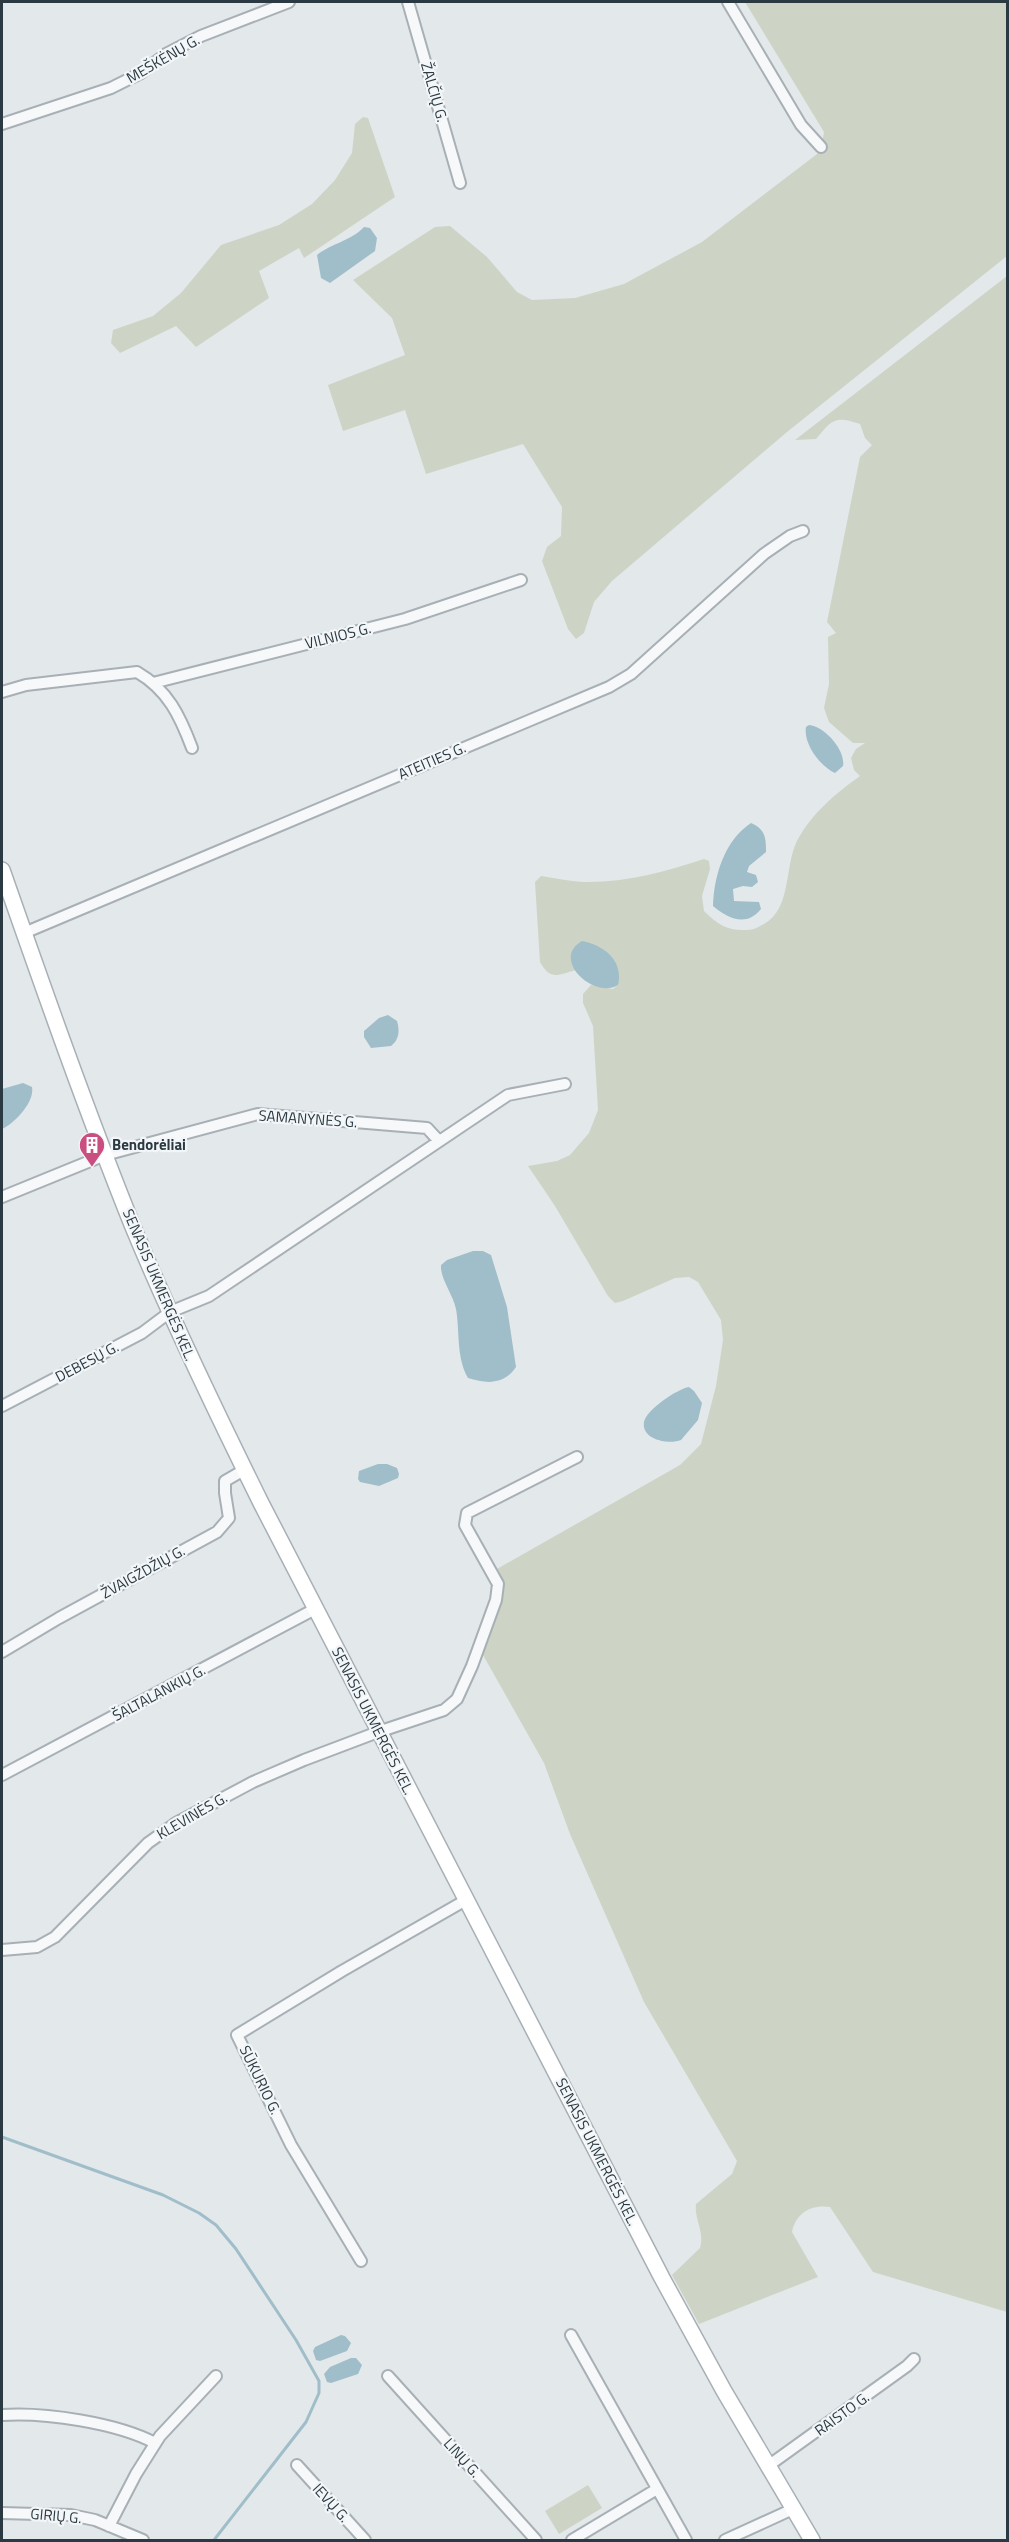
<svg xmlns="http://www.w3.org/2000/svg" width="1009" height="2542" font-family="'Titillium Web',sans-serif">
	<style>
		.green { fill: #cdd4c5 }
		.water { fill: #a0bec9 }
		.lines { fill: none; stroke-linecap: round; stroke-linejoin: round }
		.stream { stroke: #a0bec9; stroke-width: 3 }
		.minor-casing { stroke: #a8b0b5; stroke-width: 14 }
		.secondary-casing { stroke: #a8b0b5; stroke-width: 18 }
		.minor { stroke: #f6f8f9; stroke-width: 10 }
		.secondary { stroke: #fff; stroke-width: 15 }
		.labels { text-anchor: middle; stroke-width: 4.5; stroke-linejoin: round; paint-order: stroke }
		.street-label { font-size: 15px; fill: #2b3a42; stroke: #f3f6f8 }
		.poi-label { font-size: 15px; font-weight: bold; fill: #2b3a42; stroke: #f3f6f8; text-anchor: start }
	</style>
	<rect width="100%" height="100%" fill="#e3e8eb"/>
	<path class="green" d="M 745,2 L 1007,2 L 1007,256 L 787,432 L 612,581 L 594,602 L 584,633 L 576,639 L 568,629 L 542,561 L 547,547 L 561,536 L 562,507 L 523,444 L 426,474 L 405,410 L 343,431 L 328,385 L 405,355 L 392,318 L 353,280 L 435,227 L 450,226 L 487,257 L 517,292 L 532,300 L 575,298 L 624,284 L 702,242 L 821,151 L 824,132 Z
		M 363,117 L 368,118 L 395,197 L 304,258 L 299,248 L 259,271 L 269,298 L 196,347 L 176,326 L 120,353 L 111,343 L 113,330 L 153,316 L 181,293 L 221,245 L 279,225 L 312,204 L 335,180 L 352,153 L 355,124 Z
		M 1007,276 L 1007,2312 L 873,2272 L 830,2207 C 811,2204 796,2213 792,2232 L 818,2277 L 699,2324 L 672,2275 L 700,2248 C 705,2232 694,2219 696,2204 L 732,2174 L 737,2161 L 644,2002 L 570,1834 L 544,1763 L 483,1655 L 503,1585 L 497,1569 L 680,1465 L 701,1444 L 716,1386 L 723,1340 L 721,1320 L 698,1282 L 689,1277 L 675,1278 L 623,1301 L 615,1303 L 608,1296 L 555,1206 L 528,1166 L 557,1161 L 570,1155 L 589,1133 L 598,1110 L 593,1026 L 583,1003 L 583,994 L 591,985 L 613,989 L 618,985 L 572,964 L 576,970 C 557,975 551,981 540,962 L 535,882 L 541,876 C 555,878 569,881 583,882 C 624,883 665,872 704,859 L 709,861 L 710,869 L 702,896 L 704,911 C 718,925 728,931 747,930 C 754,930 758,927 764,924 C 792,908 784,867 797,841 C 811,814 835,794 860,776 L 854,770 L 851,758 L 856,749 L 865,743 L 853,743 L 829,722 L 824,708 L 829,684 L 828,637 L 836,633 L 827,622 L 860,457 L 872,445 L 865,438 L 860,424 C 834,415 832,420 816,439 L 795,440 Z
		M 588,2485 L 602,2508 L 559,2534 L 545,2511 Z"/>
	<path class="water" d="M 364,227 L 370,228 L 377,238 L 375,251 L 330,283 L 321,278 L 317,255 C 332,243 351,241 364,227 Z
		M 809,725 C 824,726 846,750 843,766 L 835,773 C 821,767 803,744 806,727 Z
		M 751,823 C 765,829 766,837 766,852 L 749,866 L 747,872 L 756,875 L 758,882 L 752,887 L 743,886 L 733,889 L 734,901 L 759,902 L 761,909 C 747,927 728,919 713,906 C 714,875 725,840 751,823 Z
		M 582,941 C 604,945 624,961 618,985 C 594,1000 550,959 582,941 Z
		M 388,1015 L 397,1021 C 400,1031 399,1040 391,1046 L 371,1048 L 364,1037 L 364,1031 L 379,1018 Z
		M 23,1083 L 32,1087 C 35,1102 14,1124 2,1129 L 2,1089 Z
		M 473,1251 L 483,1251 L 491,1255 L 507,1307 L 516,1367 C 504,1385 487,1384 468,1378 C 456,1357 460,1332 456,1309 C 453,1294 440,1279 441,1265 L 447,1260 Z
		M 689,1387 L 694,1391 L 702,1403 L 698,1420 L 681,1440 C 669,1445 641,1440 644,1422 C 646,1410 677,1389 689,1387 Z
		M 378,1464 L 387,1464 L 397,1468 L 399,1474 L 398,1478 L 379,1486 L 360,1482 L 358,1479 L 359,1471 Z
		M 341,2335 L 345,2336 L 351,2343 L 347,2351 L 320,2361 L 316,2360 L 313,2351 L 315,2347 Z
		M 351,2358 L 356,2358 L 362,2365 L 358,2374 L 331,2383 L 327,2382 L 324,2374 L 330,2367 Z"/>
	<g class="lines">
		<path class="stream" d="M 2,2137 L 163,2195 L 199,2213 L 216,2225 L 236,2249 L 296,2340 L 319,2381 L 319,2393 L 306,2422 L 214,2540"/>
		<g class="minor-casing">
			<path id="minor" d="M 408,2 L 460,183
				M 728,2 L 801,125 L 821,147
				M 2,124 L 111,88 L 141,73 L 166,54 L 201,36 L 289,2
				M 153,683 L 405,619 L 521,580
				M 2,692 L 26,685 L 137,672 C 168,690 180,716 192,748
				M 24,933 L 609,687 L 631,674 L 764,554 L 790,536 L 803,531
				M 2,1197 L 105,1155 L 258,1114 L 427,1128 L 439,1141
				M 2,1406 L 142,1333 L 170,1312 L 209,1296 L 508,1095 L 565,1084
				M 2,1652 L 59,1618 L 217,1532 L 229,1518 L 225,1493 L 225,1481 L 244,1470
				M 2,1775 L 315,1609
				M 2,1950 L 37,1947 L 55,1937 L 148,1843 L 176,1823 L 253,1782 L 304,1760 L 378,1732 L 444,1710 L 457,1699 L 472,1666 L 496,1600 L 498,1584 L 465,1525 L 467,1513 L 577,1457
				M 361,2261 L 291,2145 L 237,2035 L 342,1971 L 466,1900
				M 571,2335 L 686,2540
				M 388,2376 L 536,2540
				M 2,2415 C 45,2412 117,2423 155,2443
				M 297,2465 L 365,2540
				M 768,2466 L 907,2366 L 914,2359
				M 2,2513 L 71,2515 L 95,2520 L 143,2540
				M 109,2526 L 136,2474 L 160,2436 L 216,2376
				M 572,2540 L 657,2489
				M 725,2540 L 793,2509"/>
		</g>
		<g class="secondary-casing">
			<path id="secondary" d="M 2,870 C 44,990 86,1110 133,1227 C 172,1321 216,1412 261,1503 L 662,2278 L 724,2391 L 812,2540"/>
		</g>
		<use href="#minor" class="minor"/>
		<use href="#secondary" class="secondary"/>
	</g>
	<defs>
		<g id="building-pin" transform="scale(1.35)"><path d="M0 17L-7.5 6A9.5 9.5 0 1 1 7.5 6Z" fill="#ca4e80" stroke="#f3f6f8"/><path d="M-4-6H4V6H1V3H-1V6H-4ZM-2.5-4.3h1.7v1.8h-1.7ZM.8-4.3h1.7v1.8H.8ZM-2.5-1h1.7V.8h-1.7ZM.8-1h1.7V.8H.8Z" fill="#fff"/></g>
	</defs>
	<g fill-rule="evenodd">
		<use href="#building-pin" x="92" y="1145"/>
	</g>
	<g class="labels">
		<g class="street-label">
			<text transform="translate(163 59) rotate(-30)" y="5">MEŠKĖNŲ G.</text>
			<text transform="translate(434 92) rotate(74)" y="5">ŽALČIŲ G.</text>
			<text transform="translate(338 636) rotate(-14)" y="5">VILNIOS G.</text>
			<text transform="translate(432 761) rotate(-23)" y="5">ATEITIES G.</text>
			<text transform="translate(308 1119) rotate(4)" y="5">SAMANYNĖS G.</text>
			<text transform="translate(159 1285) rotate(67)" y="5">SENASIS UKMERGĖS KEL.</text>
			<text transform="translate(87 1362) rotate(-28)" y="5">DEBESŲ G.</text>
			<text transform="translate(143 1572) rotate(-29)" y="5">ŽVAIGŽDŽIŲ G.</text>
			<text transform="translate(159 1693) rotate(-28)" y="5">ŠALTALANKIŲ G.</text>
			<text transform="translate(373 1721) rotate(63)" y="5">SENASIS UKMERGĖS KEL.</text>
			<text transform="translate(192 1816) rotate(-30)" y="5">KLEVINĖS G.</text>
			<text transform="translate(260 2080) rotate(64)" y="5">SŪKURIO G.</text>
			<text transform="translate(597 2152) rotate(63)" y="5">SENASIS UKMERGĖS KEL.</text>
			<text transform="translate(842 2414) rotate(-36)" y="5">RAISTO G.</text>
			<text transform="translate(462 2458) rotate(48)" y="5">LINŲ G.</text>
			<text transform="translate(331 2503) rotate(48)" y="5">IEVŲ G.</text>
			<text transform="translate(56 2516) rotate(5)" y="5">GIRIŲ G.</text>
		</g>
		<g class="poi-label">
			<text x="112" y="1150">Bendorėliai</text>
		</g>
	</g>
	<rect width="1009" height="2542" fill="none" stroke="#2b3a42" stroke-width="6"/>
</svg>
